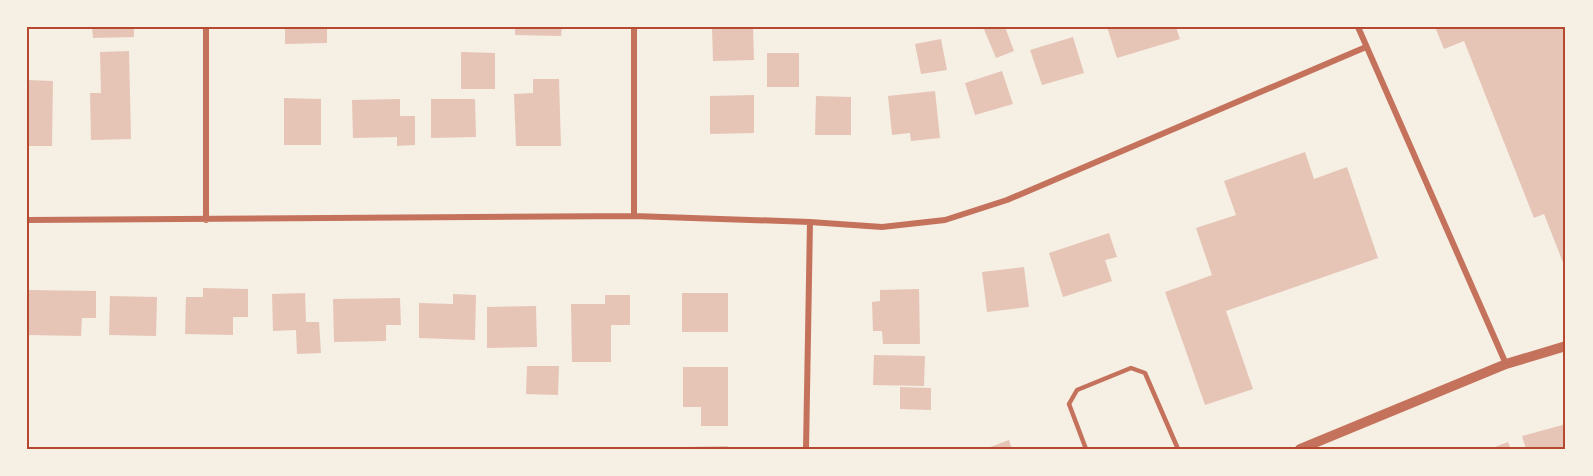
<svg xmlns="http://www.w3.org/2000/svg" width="1593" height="476" font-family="'PT Sans Narrow',sans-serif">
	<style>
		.building { fill: #e6c5b7 }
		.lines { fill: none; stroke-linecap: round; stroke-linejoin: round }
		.service { stroke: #c5725c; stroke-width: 4.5 }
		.minor { stroke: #c5725c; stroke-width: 6 }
		.tertiary { stroke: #c5725c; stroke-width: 10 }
		.neatline { fill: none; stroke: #b5482f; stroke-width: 2 }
	</style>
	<rect width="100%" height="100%" fill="#f6efe4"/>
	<path class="building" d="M 92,27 L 134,27 L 134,37 L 93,38 Z
		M 285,27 L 327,27 L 327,43 L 285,44 Z
		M 515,27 L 562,27 L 561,36 L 515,35 Z
		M 712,27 L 753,27 L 754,60 L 713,61 Z
		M 983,27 L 1005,27 L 1014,51 L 996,58 Z
		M 1107,27 L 1176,27 L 1180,39 L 1117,58 Z
		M 1435,27 L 1566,27 L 1566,270 L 1544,214 L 1534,218 L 1464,41 L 1444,49 Z
		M 1073,37 L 1084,73 L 1042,85 L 1030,50 Z
		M 941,39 L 947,70 L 921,74 L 915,44 Z
		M 129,51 L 131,139 L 91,140 L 90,93 L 101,93 L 100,52 Z
		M 461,52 L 495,53 L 495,89 L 461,89 Z
		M 767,53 L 799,53 L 799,87 L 767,87 Z
		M 1002,71 L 1013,104 L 975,115 L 965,83 Z
		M 533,79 L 559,79 L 561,146 L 516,146 L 514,94 L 533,93 Z
		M 27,80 L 53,81 L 52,146 L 27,146 Z
		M 935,91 L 940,138 L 911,141 L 910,133 L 892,135 L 888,96 Z
		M 754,95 L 754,133 L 710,134 L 710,96 Z
		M 816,96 L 851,97 L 851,135 L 815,135 Z
		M 284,98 L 321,99 L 321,145 L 284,145 Z
		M 400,99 L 400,116 L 415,116 L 415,145 L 397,146 L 397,137 L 353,138 L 352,100 Z
		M 431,99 L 475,99 L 476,137 L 431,138 Z
		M 1305,152 L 1314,179 L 1347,167 L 1378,258 L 1226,311 L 1253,389 L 1205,405 L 1165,292 L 1212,275 L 1196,228 L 1236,215 L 1224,181 Z
		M 1109,233 L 1117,257 L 1105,260 L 1112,281 L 1063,297 L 1049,253 Z
		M 1024,267 L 1029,307 L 987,312 L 982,272 Z
		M 203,288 L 248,289 L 248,317 L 233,317 L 233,335 L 185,334 L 186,297 L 203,297 Z
		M 919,289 L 920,344 L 883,344 L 882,331 L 873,331 L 872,302 L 880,301 L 880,290 Z
		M 29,290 L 96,291 L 96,318 L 82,318 L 81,336 L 28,335 Z
		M 305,293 L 306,322 L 319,322 L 321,353 L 297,354 L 296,330 L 273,331 L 272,294 Z
		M 682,293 L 728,293 L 728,332 L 682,332 Z
		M 453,294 L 476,295 L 475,340 L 419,338 L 419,303 L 453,304 Z
		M 605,295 L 630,295 L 630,325 L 611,325 L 611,362 L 572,362 L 571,304 L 605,304 Z
		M 110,296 L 157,297 L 156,336 L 109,335 Z
		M 400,298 L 401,325 L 386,325 L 386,341 L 334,342 L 333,299 Z
		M 536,306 L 537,347 L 487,348 L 487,307 Z
		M 874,355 L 925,356 L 924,386 L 873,385 Z
		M 527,366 L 559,366 L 558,395 L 526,394 Z
		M 683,367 L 728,367 L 728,426 L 701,426 L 701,407 L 683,407 Z
		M 900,387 L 931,388 L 931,410 L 900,409 Z
		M 1566,424 L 1566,449 L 1526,449 L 1522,436 Z
		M 1009,440 L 1012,449 L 985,449 Z
		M 1508,442 L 1511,449 L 1490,449 Z
		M 728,446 L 729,449 L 683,449 L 683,447 Z"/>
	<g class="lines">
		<path class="service" d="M 1086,449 L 1069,404 L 1077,390 L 1131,368 L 1145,373 L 1178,449"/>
		<path class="minor" d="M 1358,27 L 1506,364
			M 634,216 L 634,27
			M 27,220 L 634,216 L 810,222 L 882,227 L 945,220 L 1007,200 L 1366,47
			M 206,220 L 206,27
			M 806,449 L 810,222"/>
		<path class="tertiary" d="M 1300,449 L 1506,364 L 1566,346"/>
	</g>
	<rect width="1593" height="476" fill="none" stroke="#f6efe4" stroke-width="57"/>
	<rect x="28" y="28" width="1536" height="420" class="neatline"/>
</svg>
